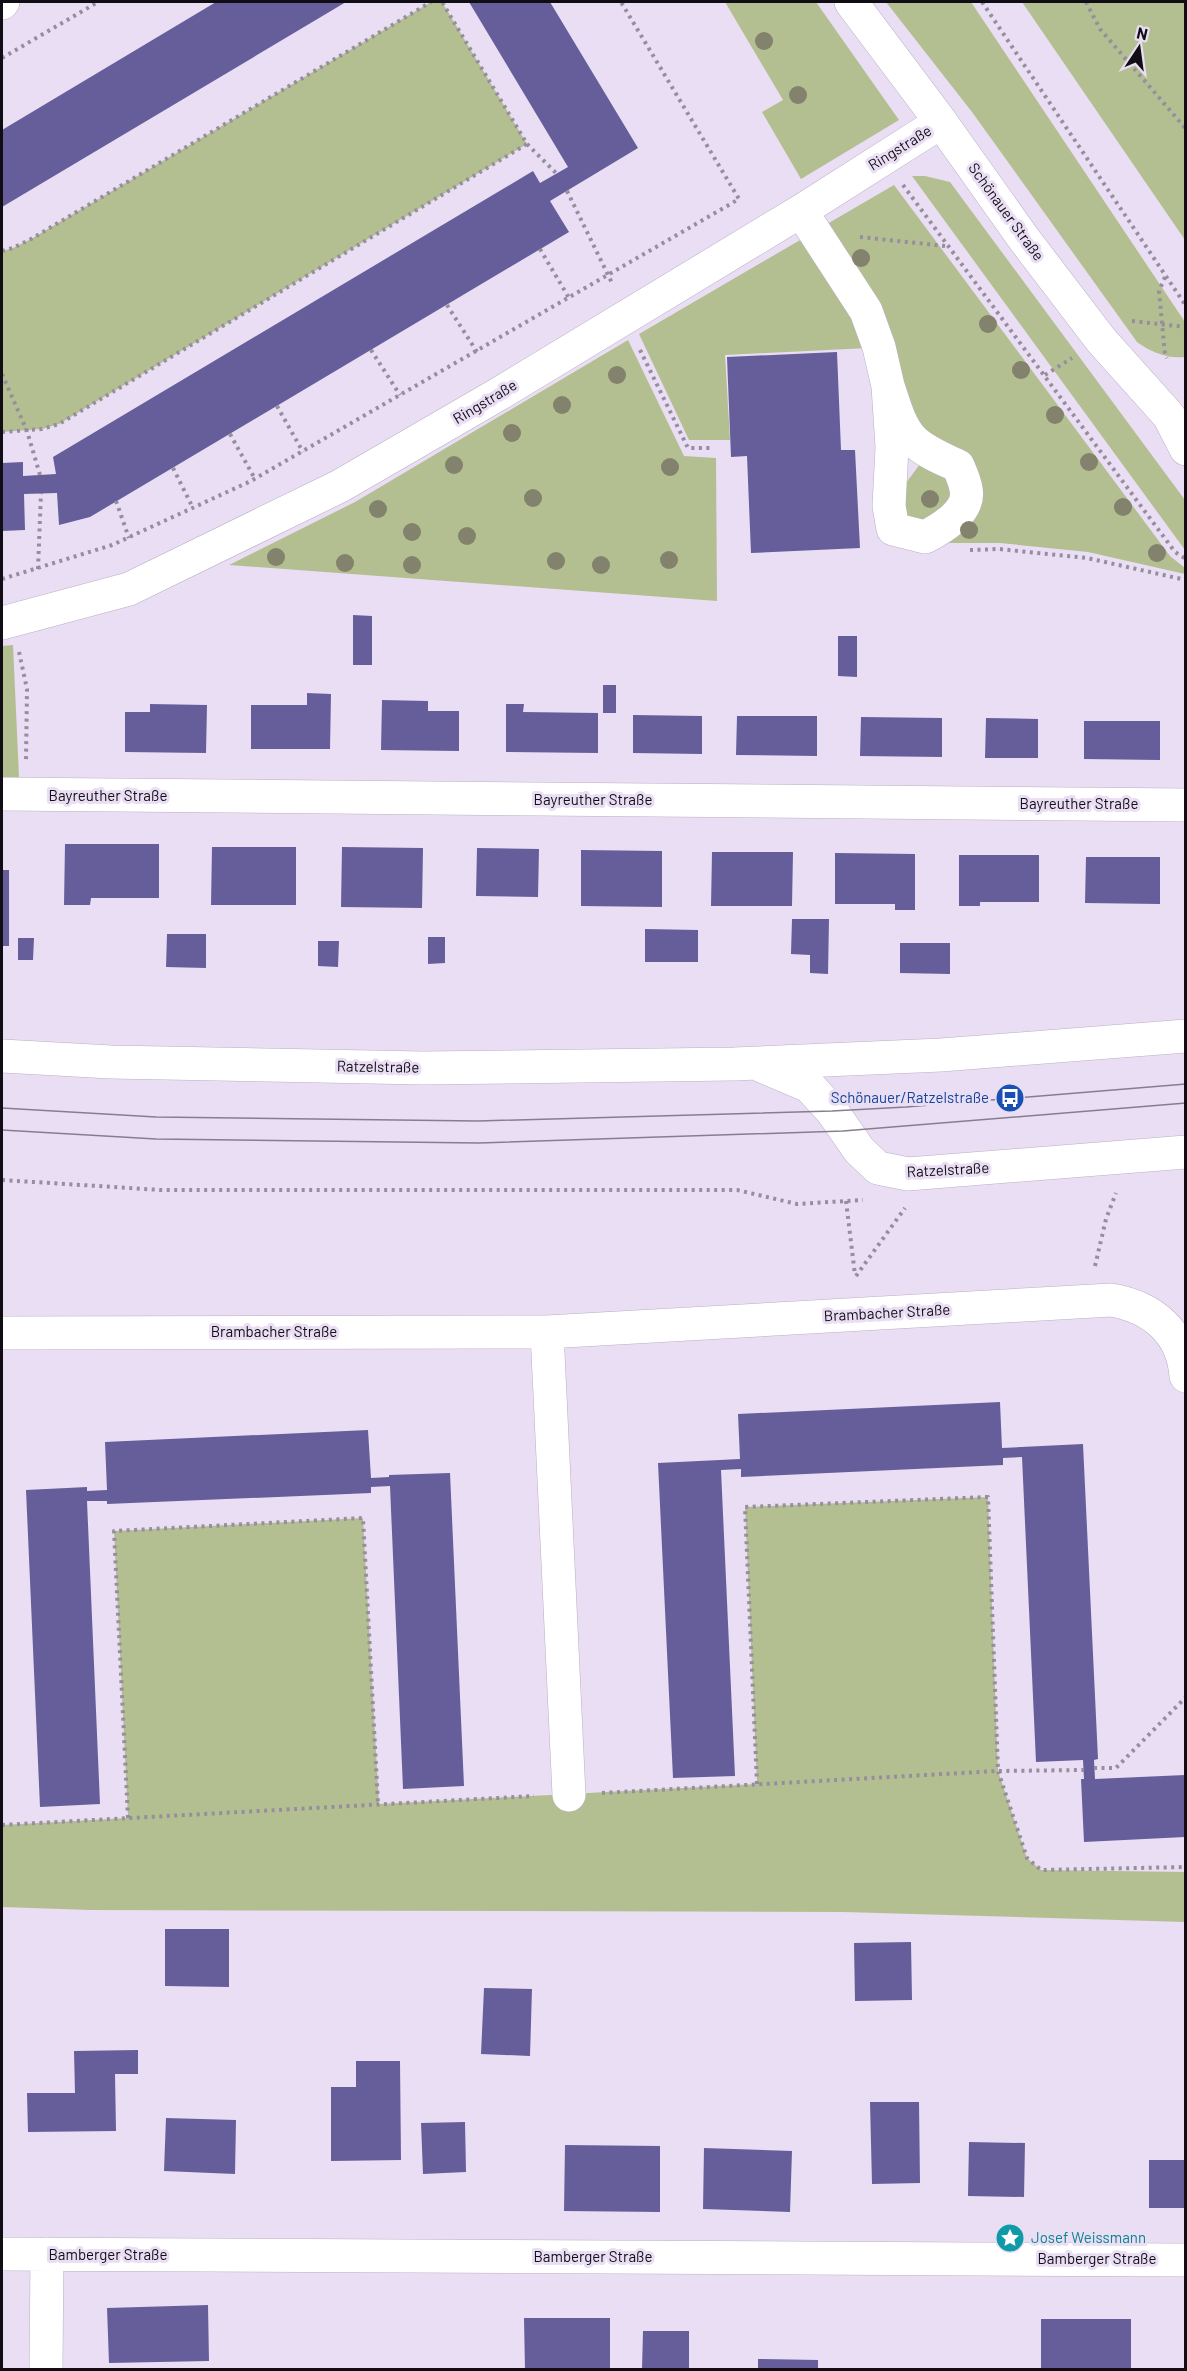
<svg xmlns="http://www.w3.org/2000/svg" width="1187" height="2371" font-family="Barlow,sans-serif">
	<style>
		.green { fill: #b4bf91 }
		.building { fill: #665e9b }
		.lines { fill: none; stroke-linecap: round; stroke-linejoin: round }
		.minor-casing { stroke: #b9afc2; stroke-width: 34 }
		.major-casing { stroke: #b9afc2; stroke-width: 34 }
		.path { stroke: #968e9e; stroke-width: 4; stroke-dasharray: 3 4.5; stroke-linecap: butt }
		.minor { stroke: #fff; stroke-width: 33 }
		.major { stroke: #fff; stroke-width: 33 }
		.tram { stroke: #867e8d; stroke-width: 1.5 }
		.tree { fill: #82826d }
		.labels { text-anchor: middle; stroke-width: 6; stroke-linejoin: round; paint-order: stroke }
		.street-label { font-size: 15px; fill: #110d14; stroke: #e9def3 }
		.transit-label { font-size: 15px; fill: #164399; stroke: #e9def3; text-anchor: end }
		.culture-label { font-size: 15px; fill: #0d838f; stroke: #e9def3; text-anchor: start }
	</style>
	<rect width="100%" height="100%" fill="#e9def3"/>
	<path class="green" d="M 431,2 L 442,2 L 527,144 L 59,424 L 42,429 L 2,432 L 2,251 L 13,248 L 31,239 Z
		M 725,2 L 816,2 L 899,120 L 801,179 L 762,112 L 783,100 Z
		M 886,2 L 971,2 L 1185,322 L 1185,357 C 1167,359 1151,352 1137,342 L 972,112 Z
		M 1022,2 L 1185,2 L 1185,240 Z
		M 912,176 L 925,176 L 950,182 L 1185,500 L 1185,550 Z
		M 894,185 L 1170,556 L 1185,568 L 1185,574 L 1088,552 L 1000,543 L 944,543 L 973,512 L 914,428 L 827,224 Z
		M 807,236 L 868,348 L 725,355 L 730,440 L 689,440 L 639,334 Z
		M 628,340 L 684,456 L 716,458 L 717,601 L 229,565 L 355,502 Z
		M 920,464 L 951,475 L 958,502 L 921,526 L 904,513 L 903,487 Z
		M 13,645 L 19,777 L 2,777 L 2,646 Z
		M 988,1497 L 998,1771 L 1027,1858 L 1041,1870 L 1186,1872 L 1185,1922 L 843,1912 L 90,1910 L 2,1907 L 2,1825 L 128,1818 L 114,1531 L 363,1518 L 379,1804 L 757,1784 L 745,1507 Z"/>
	<path class="building" d="M 216,2 L 346,2 L 2,207 L 2,130 Z
		M 469,2 L 550,2 L 638,148 L 550,201 L 569,232 L 90,517 L 59,525 L 57,493 L 24,494 L 25,530 L 2,531 L 2,463 L 23,462 L 23,476 L 56,474 L 53,457 L 533,171 L 540,183 L 568,167 Z
		M 837,352 L 841,450 L 855,450 L 860,548 L 751,553 L 747,456 L 731,457 L 727,357 Z
		M 353,615 L 372,616 L 372,665 L 353,665 Z
		M 838,636 L 857,636 L 857,677 L 838,676 Z
		M 603,685 L 616,685 L 616,713 L 603,713 Z
		M 307,693 L 331,694 L 330,749 L 251,749 L 251,705 L 307,705 Z
		M 382,700 L 428,701 L 428,711 L 459,711 L 459,751 L 381,750 Z
		M 150,704 L 207,705 L 206,753 L 125,752 L 125,712 L 150,712 Z
		M 506,704 L 524,704 L 523,712 L 598,713 L 598,753 L 506,752 Z
		M 633,715 L 702,716 L 702,754 L 633,753 Z
		M 737,716 L 817,716 L 817,756 L 736,755 Z
		M 861,717 L 942,718 L 942,757 L 860,756 Z
		M 986,718 L 1038,719 L 1038,758 L 985,758 Z
		M 1084,721 L 1160,721 L 1160,760 L 1084,759 Z
		M 65,844 L 159,844 L 159,898 L 91,898 L 90,905 L 64,905 Z
		M 212,847 L 296,847 L 296,905 L 211,905 Z
		M 342,847 L 423,848 L 422,908 L 341,907 Z
		M 477,848 L 539,849 L 538,897 L 476,896 Z
		M 581,850 L 662,851 L 662,907 L 581,906 Z
		M 712,852 L 793,852 L 792,906 L 711,906 Z
		M 835,853 L 915,854 L 915,910 L 895,910 L 895,904 L 835,904 Z
		M 959,855 L 1039,855 L 1039,902 L 980,902 L 980,906 L 959,906 Z
		M 1086,857 L 1160,857 L 1160,904 L 1085,903 Z
		M 2,870 L 9,870 L 9,946 L 2,946 Z
		M 792,919 L 829,919 L 828,974 L 810,973 L 810,955 L 791,954 Z
		M 645,929 L 698,930 L 698,962 L 645,962 Z
		M 167,934 L 206,934 L 206,968 L 166,967 Z
		M 428,937 L 445,937 L 445,963 L 428,964 Z
		M 18,938 L 34,938 L 33,960 L 18,960 Z
		M 318,941 L 339,941 L 338,967 L 318,966 Z
		M 900,943 L 950,943 L 950,974 L 900,973 Z
		M 1000,1402 L 1002,1448 L 1083,1444 L 1098,1759 L 1094,1760 L 1095,1779 L 1185,1775 L 1185,1837 L 1084,1842 L 1081,1779 L 1084,1779 L 1083,1760 L 1036,1762 L 1022,1457 L 1003,1458 L 1003,1465 L 741,1477 L 741,1469 L 721,1470 L 735,1776 L 673,1778 L 658,1463 L 740,1459 L 738,1414 Z
		M 368,1430 L 371,1478 L 389,1477 L 389,1475 L 450,1473 L 464,1786 L 403,1789 L 390,1486 L 371,1487 L 371,1493 L 107,1504 L 107,1501 L 87,1501 L 100,1804 L 40,1807 L 26,1490 L 87,1487 L 87,1491 L 107,1490 L 105,1442 Z
		M 165,1929 L 229,1929 L 229,1987 L 165,1986 Z
		M 911,1942 L 912,2000 L 855,2001 L 854,1943 Z
		M 484,1988 L 532,1989 L 530,2056 L 481,2054 Z
		M 138,2050 L 138,2074 L 115,2074 L 116,2131 L 28,2132 L 27,2093 L 75,2093 L 74,2051 Z
		M 356,2061 L 400,2061 L 401,2160 L 331,2161 L 331,2087 L 356,2087 Z
		M 870,2102 L 919,2102 L 920,2183 L 872,2184 Z
		M 166,2118 L 236,2120 L 235,2174 L 164,2171 Z
		M 465,2122 L 466,2172 L 423,2174 L 421,2123 Z
		M 969,2142 L 1025,2143 L 1024,2197 L 968,2196 Z
		M 565,2145 L 660,2146 L 660,2212 L 564,2211 Z
		M 704,2148 L 792,2151 L 790,2212 L 703,2209 Z
		M 1149,2160 L 1185,2160 L 1185,2208 L 1149,2208 Z
		M 208,2305 L 209,2361 L 109,2363 L 107,2308 Z
		M 524,2318 L 610,2318 L 610,2370 L 525,2370 Z
		M 1041,2319 L 1131,2319 L 1131,2370 L 1041,2370 Z
		M 643,2331 L 689,2331 L 689,2370 L 642,2369 Z
		M 758,2359 L 818,2360 L 818,2370 L 758,2370 Z"/>
	<g class="lines">
		<g class="minor-casing">
			<path id="minor" d="M 2,3 L 3,2
				M 801,211 L 866,311 L 879,347 L 888,386 L 892,447 L 889,506 L 893,529 L 925,537 C 941,529 971,511 966,489 C 965,481 961,473 958,466 C 943,459 923,451 912,439 C 899,425 894,403 888,386
				M 2,623 L 129,589 L 340,486 L 497,395 L 801,211 L 941,122
				M 2,794 L 1186,805
				M 547,1332 L 569,1795
				M 2,1333 L 547,1332 L 1111,1300 C 1153,1307 1183,1333 1186,1376
				M 2,2254 L 1186,2260
				M 46,2370 L 47,2254"/>
		</g>
		<g class="major-casing">
			<path id="major" d="M 851,2 L 941,122 L 1024,239 L 1101,340 L 1169,416 L 1186,449
				M 2,1056 L 111,1062 L 423,1068 L 734,1064 L 941,1055 L 1186,1036
				M 762,1066 L 809,1086 L 832,1111 L 859,1150 L 878,1168 L 908,1174 L 1186,1152"/>
		</g>
		<path class="path" d="M 982,2 L 1186,306
			M 1086,2 L 1100,29 L 1186,129
			M 2,58 L 98,2
			M 527,144 L 556,173
			M 903,185 L 1175,552 L 1186,559
			M 567,191 L 613,285
			M 860,237 L 945,246
			M 540,249 L 569,298
			M 2,251 L 13,248 L 31,239 L 431,2
			M 1165,277 L 1159,291 L 1165,355 L 1167,358
			M 447,305 L 477,352
			M 1132,321 L 1186,327
			M 371,350 L 400,395
			M 640,350 L 688,448 L 710,448
			M 2,374 L 27,431 L 40,475
			M 1045,375 L 1072,358
			M 277,406 L 303,452
			M 2,432 L 42,429 L 59,424 L 527,144 L 442,2
			M 230,434 L 255,479
			M 173,468 L 193,508
			M 116,501 L 129,538
			M 970,550 L 999,549 L 1087,558 L 1186,580
			M 38,569 L 41,493
			M 2,579 L 112,545 L 251,481 L 739,199 L 621,2
			M 19,652 L 27,689 L 26,761
			M 2,1180 L 161,1190 L 737,1190 L 797,1204 L 863,1200
			M 846,1201 L 855,1275
			M 1095,1266 L 1106,1219 L 1116,1193
			M 856,1276 L 905,1208
			M 1094,1768 L 1116,1768 L 1186,1697
			M 757,1784 L 745,1507 L 988,1497 L 998,1771 L 1027,1858 L 1041,1870 L 1186,1867
			M 602,1793 L 998,1771 L 1084,1770
			M 128,1818 L 114,1531 L 363,1518 L 378,1804
			M 2,1825 L 534,1796"/>
		<use href="#minor" class="minor"/>
		<use href="#major" class="major"/>
		<path class="tram" d="M 2,1108 L 156,1117 L 478,1121 L 832,1111 L 906,1107 L 1186,1084
			M 2,1130 L 156,1139 L 479,1143 L 843,1131 L 1186,1103"/>
	</g>
	<g class="tree">
		<circle cx="764" cy="41" r="9"/>
		<circle cx="798" cy="95" r="9"/>
		<circle cx="861" cy="258" r="9"/>
		<circle cx="988" cy="324" r="9"/>
		<circle cx="1021" cy="370" r="9"/>
		<circle cx="617" cy="375" r="9"/>
		<circle cx="562" cy="405" r="9"/>
		<circle cx="1055" cy="415" r="9"/>
		<circle cx="512" cy="433" r="9"/>
		<circle cx="1089" cy="462" r="9"/>
		<circle cx="454" cy="465" r="9"/>
		<circle cx="670" cy="467" r="9"/>
		<circle cx="533" cy="498" r="9"/>
		<circle cx="930" cy="499" r="9"/>
		<circle cx="1123" cy="507" r="9"/>
		<circle cx="378" cy="509" r="9"/>
		<circle cx="969" cy="530" r="9"/>
		<circle cx="412" cy="532" r="9"/>
		<circle cx="467" cy="536" r="9"/>
		<circle cx="1157" cy="553" r="9"/>
		<circle cx="276" cy="557" r="9"/>
		<circle cx="669" cy="560" r="9"/>
		<circle cx="556" cy="561" r="9"/>
		<circle cx="345" cy="563" r="9"/>
		<circle cx="412" cy="565" r="9"/>
		<circle cx="601" cy="565" r="9"/>
	</g>
	<defs>
		<g id="bus-disc" transform="scale(1.5)"><circle r="9.5" fill="#1a4fb4" stroke="#e9def3"/><path d="M-5-6H5V4H4V6H2V4H-2V6H-4V4H-5ZM-3.5-4V0h7V-4ZM-3.5 1.2v1.5H-2V1.2ZM2 1.2v1.5H3.5V1.2Z" fill="#fff"/></g>
		<g id="sight-disc" transform="scale(1.5)"><circle r="9.5" fill="#0f9aa8" stroke="#e9def3"/><path d="M0-6L1.8-2.2L6-1.7L2.9 1.2L3.7 5.4L0 3.3L-3.7 5.4L-2.9 1.2L-6-1.7L-1.8-2.2Z" fill="#fff"/></g>
	</defs>
	<g fill-rule="evenodd">
		<use href="#bus-disc" x="1010" y="1098"/>
		<use href="#sight-disc" x="1010" y="2238"/>
	</g>
	<g class="labels">
		<g class="street-label">
			<text transform="translate(900 148) rotate(-32)" y="5">Ringstraße</text>
			<text transform="translate(1006 212) rotate(54)" y="5">Schönauer Straße</text>
			<text transform="translate(485 402) rotate(-31)" y="5">Ringstraße</text>
			<text x="108" y="801">Bayreuther Straße</text>
			<text x="593" y="805">Bayreuther Straße</text>
			<text x="1079" y="809">Bayreuther Straße</text>
			<text transform="translate(378 1067) rotate(1)" y="5">Ratzelstraße</text>
			<text transform="translate(948 1170) rotate(-3)" y="5">Ratzelstraße</text>
			<text transform="translate(887 1313) rotate(-3)" y="5">Brambacher Straße</text>
			<text x="274" y="1337">Brambacher Straße</text>
			<text x="108" y="2260">Bamberger Straße</text>
			<text x="593" y="2262">Bamberger Straße</text>
			<text x="1097" y="2264">Bamberger Straße</text>
		</g>
		<g class="transit-label">
			<text x="989" y="1103">Schönauer/Ratzelstraße</text>
		</g>
		<g class="culture-label">
			<text x="1031" y="2243">Josef Weissmann</text>
		</g>
	</g>
	<rect width="1187" height="2371" fill="none" stroke="#110d14" stroke-width="6"/>
	<g transform="translate(1139 48) rotate(13)" stroke="#e9def3" stroke-width="4.5" paint-order="stroke">
	<path d="M0-4.5L10 22L0 15L-10 22Z" fill="#110d14"/>
	<text y="-9" font-size="16" font-weight="bold" text-anchor="middle" fill="#110d14">N</text>
	</g>
</svg>
